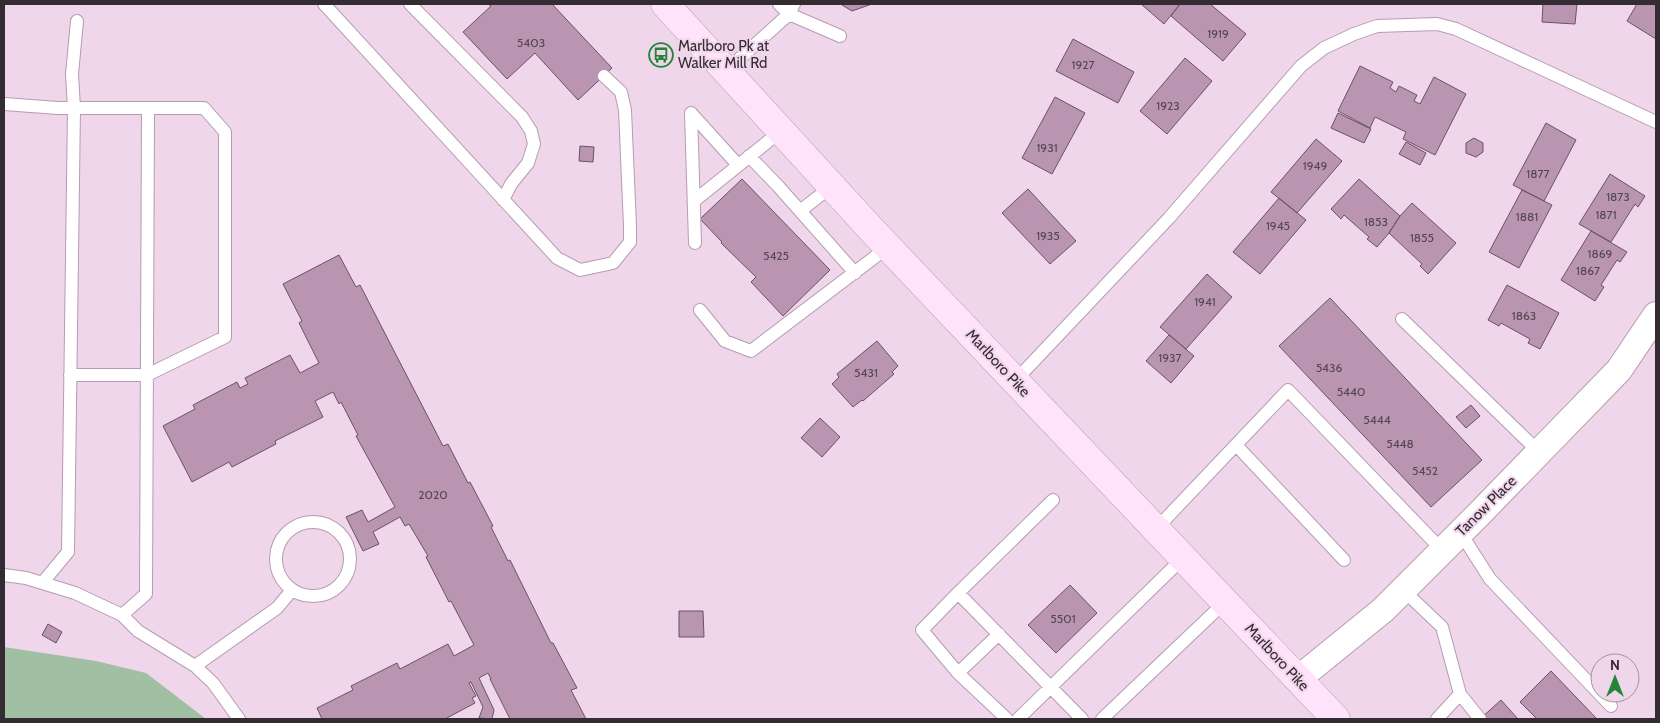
<svg xmlns="http://www.w3.org/2000/svg" width="1660" height="723" font-family="Cabin,sans-serif">
	<style>
		.green { fill: #a1bfa3 }
		.building { fill: #b995b1; stroke: #695365 }
		.lines { fill: none; stroke-linecap: round; stroke-linejoin: round }
		.service-casing { stroke: #b59caf; stroke-width: 14 }
		.minor-casing { stroke: #b59caf; stroke-width: 28 }
		.secondary-casing { stroke: #b59caf; stroke-width: 29 }
		.service { stroke: #fff; stroke-width: 12 }
		.minor { stroke: #fff; stroke-width: 26 }
		.secondary { stroke: #fee3fa; stroke-width: 28 }
		.labels { text-anchor: middle; stroke-width: 4; stroke-linejoin: round; paint-order: stroke }
		.number-label { font-size: 12px; fill: #564652 }
		.poi-label { font-size: 15px; fill: #352b33; stroke: #f0d6ea; text-anchor: start }
		.street-label { font-size: 15px; fill: #352b33; stroke: #f0d6ea }
	</style>
	<rect width="100%" height="100%" fill="#f0d6ea"/>
	<path class="green" d="M 4,647 L 96,661 L 146,673 L 206,719 L 4,719 Z"/>
	<path class="building" d="M 488,4 L 552,4 L 612,68 L 578,100 L 535,53 L 507,79 L 463,32 L 491,6 Z
		M 843,4 L 872,4 L 852,11 L 842,5 Z
		M 1141,4 L 1180,4 L 1164,24 Z
		M 1180,4 L 1210,4 L 1246,34 L 1223,61 L 1171,16 Z
		M 1543,4 L 1577,4 L 1575,24 L 1542,22 Z
		M 1637,4 L 1656,4 L 1656,39 L 1627,21 Z
		M 1073,39 L 1134,72 L 1118,103 L 1056,71 Z
		M 1185,58 L 1212,81 L 1167,134 L 1140,111 Z
		M 1360,66 L 1393,82 L 1390,88 L 1396,92 L 1399,86 L 1417,95 L 1414,101 L 1420,104 L 1434,77 L 1466,94 L 1435,155 L 1403,139 L 1406,132 L 1375,117 L 1370,128 L 1338,111 Z
		M 1055,97 L 1085,113 L 1052,174 L 1022,158 Z
		M 1338,113 L 1371,129 L 1364,143 L 1331,128 Z
		M 1546,123 L 1576,140 L 1544,201 L 1513,185 Z
		M 1474,138 L 1483,143 L 1483,152 L 1476,157 L 1466,153 L 1466,143 Z
		M 1316,139 L 1342,161 L 1297,213 L 1271,192 Z
		M 1406,142 L 1426,153 L 1420,165 L 1399,154 Z
		M 580,146 L 594,147 L 593,162 L 579,161 Z
		M 1610,174 L 1645,196 L 1638,207 L 1635,204 L 1611,242 L 1579,224 Z
		M 742,179 L 830,270 L 783,316 L 751,282 L 756,277 L 721,243 L 722,242 L 700,219 Z
		M 1359,179 L 1400,216 L 1389,233 L 1377,247 L 1367,239 L 1369,237 L 1344,215 L 1341,219 L 1331,209 Z
		M 1028,189 L 1076,241 L 1050,264 L 1002,213 Z
		M 1522,190 L 1552,205 L 1519,268 L 1489,252 Z
		M 1279,198 L 1306,220 L 1260,274 L 1233,252 Z
		M 1412,203 L 1456,243 L 1428,274 L 1420,266 L 1422,264 L 1389,233 L 1400,216 Z
		M 1591,231 L 1627,252 L 1620,262 L 1617,260 L 1601,285 L 1604,287 L 1595,301 L 1561,280 Z
		M 339,255 L 356,287 L 360,285 L 443,446 L 448,444 L 468,483 L 470,482 L 493,526 L 491,527 L 508,561 L 510,560 L 551,643 L 553,643 L 577,688 L 571,690 L 586,719 L 510,719 L 490,679 L 491,679 L 488,673 L 479,678 L 494,710 L 492,719 L 479,718 L 483,707 L 471,682 L 469,683 L 476,696 L 472,698 L 475,703 L 445,719 L 322,719 L 317,708 L 353,690 L 351,686 L 397,663 L 400,669 L 448,644 L 454,656 L 474,645 L 451,601 L 449,602 L 426,557 L 428,556 L 409,524 L 405,526 L 400,517 L 373,532 L 379,544 L 363,551 L 346,517 L 362,510 L 368,522 L 395,507 L 356,436 L 358,435 L 341,402 L 339,404 L 333,392 L 315,401 L 323,417 L 275,441 L 276,444 L 232,467 L 229,462 L 192,482 L 163,426 L 195,409 L 193,405 L 237,382 L 240,388 L 248,384 L 245,378 L 290,355 L 300,373 L 319,363 L 299,323 L 302,321 L 283,284 Z
		M 1207,274 L 1232,297 L 1186,349 L 1160,327 Z
		M 1507,285 L 1559,313 L 1540,349 L 1528,343 L 1530,339 L 1501,323 L 1499,326 L 1488,320 Z
		M 1330,298 L 1482,460 L 1431,507 L 1279,346 Z
		M 1169,335 L 1194,356 L 1171,383 L 1146,361 Z
		M 877,341 L 898,366 L 892,372 L 894,374 L 863,401 L 862,400 L 853,407 L 832,384 L 839,377 L 837,374 Z
		M 1471,405 L 1480,416 L 1466,428 L 1456,417 Z
		M 820,418 L 840,437 L 822,457 L 801,438 Z
		M 1070,585 L 1097,613 L 1056,653 L 1028,625 Z
		M 679,611 L 703,611 L 704,637 L 679,637 Z
		M 48,624 L 62,632 L 56,643 L 42,635 Z
		M 1551,671 L 1597,719 L 1537,719 L 1520,702 Z
		M 1501,700 L 1518,719 L 1480,719 Z"/>
	<g class="lines">
		<g class="service-casing">
			<path id="service" d="M 324,4 L 557,258 L 580,270 L 613,263 L 630,242 L 630,226 L 625,110 L 621,92 L 604,76
				M 410,4 L 522,117 L 531,131 L 534,144 L 528,163 L 511,184 L 503,200
				M 794,4 L 789,14 L 840,36
				M 727,70 L 789,14 L 779,4
				M 4,104 L 58,108 L 204,108 L 225,132 L 225,337 L 147,375 L 70,375
				M 749,156 L 778,186 L 855,273
				M 694,201 L 781,131
				M 800,211 L 832,186
				M 695,243 L 691,113 L 738,165
				M 700,310 L 725,341 L 751,351 L 888,247
				M 1402,319 L 1539,452
				M 1015,381 L 1169,218 L 1301,66 L 1324,48 L 1354,34 L 1377,26 L 1437,24 L 1456,29 L 1656,122
				M 1236,445 L 1344,560
				M 1053,500 L 958,593 L 1082,719
				M276 559a37 37 0 1 1 74 0a37 37 0 1 1-74 0Z
				M 1156,529 L 1288,390 L 1442,550
				M 1460,532 L 1490,579 L 1611,706
				M 4,575 L 26,578 L 75,593 L 122,615 L 138,631 L 195,666 L 213,683 L 239,719
				M 43,582 L 68,552 L 74,108 L 72,74 L 77,21
				M 1403,590 L 1442,627 L 1460,694 L 1437,719
				M 958,593 L 922,630 L 958,673
				M 122,615 L 146,594 L 148,108
				M 999,634 L 958,673 L 1007,719
				M 195,666 L 277,608 L 292,590
				M 1460,694 L 1480,719
				M 1018,719 L 1183,558
				M 1102,719 L 1225,602"/>
		</g>
		<g class="minor-casing">
			<path id="minor" d="M 1298,679 L 1383,610 L 1480,513 L 1619,370 L 1656,315"/>
		</g>
		<g class="secondary-casing">
			<path id="secondary" d="M 665,4 L 870,228 L 1336,719"/>
		</g>
		<use href="#service" class="service"/>
		<use href="#minor" class="minor"/>
		<use href="#secondary" class="secondary"/>
	</g>
	<defs>
		<g id="bus-ring" transform="scale(1.25)"><circle r="9.5" fill="#f0d6ea" stroke="#248538" stroke-width="1.5"/><path d="M-5-6H5V4H4V6H2V4H-2V6H-4V4H-5ZM-3.5-4V0h7V-4ZM-3.5 1.2v1.5H-2V1.2ZM2 1.2v1.5H3.5V1.2Z" fill="#248538"/></g>
	</defs>
	<g fill-rule="evenodd">
		<use href="#bus-ring" x="661" y="55"/>
	</g>
	<g class="labels">
		<g class="number-label">
			<text x="1218" y="38">1919</text>
			<text x="531" y="47">5403</text>
			<text x="1083" y="69">1927</text>
			<text x="1168" y="110">1923</text>
			<text x="1047" y="152">1931</text>
			<text x="1315" y="170">1949</text>
			<text x="1538" y="178">1877</text>
			<text x="1618" y="201">1873</text>
			<text x="1606" y="219">1871</text>
			<text x="1527" y="221">1881</text>
			<text x="1376" y="226">1853</text>
			<text x="1278" y="230">1945</text>
			<text x="1048" y="240">1935</text>
			<text x="1422" y="242">1855</text>
			<text x="1600" y="258">1869</text>
			<text x="776" y="260">5425</text>
			<text x="1588" y="275">1867</text>
			<text x="1205" y="306">1941</text>
			<text x="1524" y="320">1863</text>
			<text x="1170" y="362">1937</text>
			<text x="1329" y="372">5436</text>
			<text x="866" y="377">5431</text>
			<text x="1351" y="396">5440</text>
			<text x="1377" y="424">5444</text>
			<text x="1400" y="448">5448</text>
			<text x="1425" y="475">5452</text>
			<text x="433" y="499">2020</text>
			<text x="1063" y="623">5501</text>
		</g>
		<g class="poi-label">
			<text x="678" y="51">Marlboro Pk at<tspan x="678" dy="17">Walker Mill Rd</tspan></text>
		</g>
		<g class="street-label">
			<text transform="translate(998 363) rotate(47)" y="5">Marlboro Pike</text>
			<text transform="translate(1486 506) rotate(-45)" y="5">Tanow Place</text>
			<text transform="translate(1277 657) rotate(47)" y="5">Marlboro Pike</text>
		</g>
	</g>
	<rect width="1660" height="723" fill="none" stroke="#352b33" stroke-width="10"/>
	<g transform="translate(1615 678)"><circle r="24" fill="#f0d6ea" stroke="#a592a1"/>
	<path d="M0-4L9 19L0 12L-9 19Z" fill="#248538"/>
	<text y="-8" font-size="14" font-weight="bold" text-anchor="middle" fill="#352b33">N</text>
	</g>
</svg>
